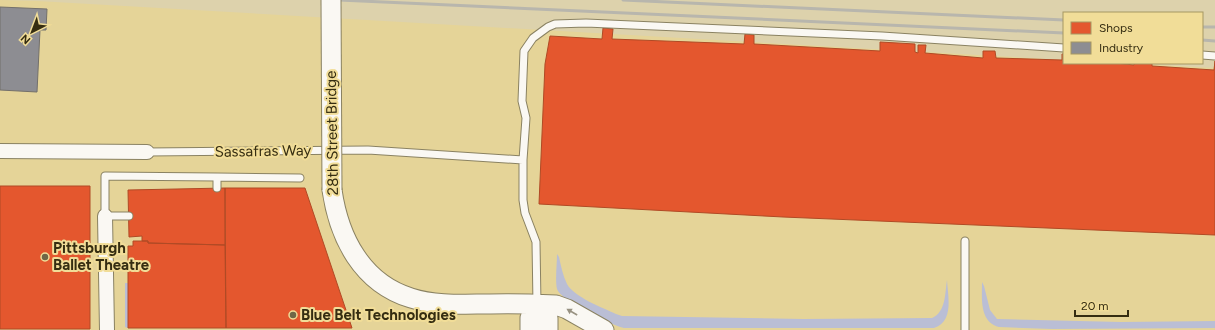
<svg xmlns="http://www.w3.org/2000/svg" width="1215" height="330" font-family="Figtree,sans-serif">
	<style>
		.built { fill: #e5d498 }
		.green { fill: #babed5 }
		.shops { fill: #e4572e; stroke: #b04a25 }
		.industry { fill: #8d8d92; stroke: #73706b }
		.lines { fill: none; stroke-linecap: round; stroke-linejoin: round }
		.lane-casing { stroke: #8a8262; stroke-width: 9 }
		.street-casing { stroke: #8a8262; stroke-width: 16 }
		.secondary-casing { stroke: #8a8262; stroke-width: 21 }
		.lane { stroke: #faf8f3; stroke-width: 7 }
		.street { stroke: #faf8f3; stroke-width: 14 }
		.secondary { stroke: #faf8f3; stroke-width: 19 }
		.rail { stroke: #b8b6ad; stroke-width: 3 }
		.secondary-bridge-casing { stroke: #8a8262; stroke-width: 21; stroke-linecap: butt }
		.secondary-bridge { stroke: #faf8f3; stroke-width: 19 }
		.oneway { fill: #989282 }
		.poi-dot { fill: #706747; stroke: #f1dd98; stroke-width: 1.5 }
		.labels { text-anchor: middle; stroke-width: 4; stroke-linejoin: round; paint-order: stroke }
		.street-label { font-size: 15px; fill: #352d11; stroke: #f1dd98 }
		.poi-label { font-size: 15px; font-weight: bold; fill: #352d11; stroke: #f1dd98; text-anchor: start }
	</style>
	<rect width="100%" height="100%" fill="#ddd2ac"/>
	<path class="built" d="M 0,0 L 37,1 L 1064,60 L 1064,63 L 1120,63 L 1215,68 L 1215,330 L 0,330 Z"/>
	<path class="green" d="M 557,254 L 559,257 C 561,266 563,276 567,284 C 574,297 603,308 616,314 L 622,316 L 803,319 L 932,318 C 946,312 945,293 947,280 C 948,297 954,321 934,328 L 624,328 C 611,325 560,300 557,289 C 555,280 557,264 557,254 Z
		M 982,282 L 984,286 L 990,310 L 997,319 L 1121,322 L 1215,321 L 1215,328 L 1052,329 L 999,327 C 979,322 982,298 982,282 Z
		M 125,283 L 128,283 L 128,328 L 125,327 Z"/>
	<path class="shops" d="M 603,28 L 613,29 L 612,39 L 744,44 L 745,34 L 754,35 L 754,44 L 880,51 L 880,42 L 915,44 L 915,52 L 918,53 L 918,45 L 926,45 L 925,53 L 983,58 L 983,51 L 995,51 L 996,58 L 1062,60 L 1062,54 L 1064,54 L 1064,63 L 1116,63 L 1134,65 L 1134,63 L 1152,63 L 1152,66 L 1214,70 L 1215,61 L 1215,235 L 783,217 L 539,204 L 545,64 L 550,36 L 602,39 Z
		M 0,186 L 90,186 L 90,329 L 0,329 Z
		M 225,188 L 305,188 L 352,328 L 226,328 Z
		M 225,188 L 225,245 L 148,243 L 148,241 L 142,241 L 142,236 L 129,237 L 128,190 Z
		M 133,241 L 148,241 L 148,243 L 225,245 L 226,328 L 128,328 L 128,246 L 133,246 Z"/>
	<path class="industry" d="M 0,7 L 47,9 L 46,30 L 40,30 L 37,92 L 0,90 Z"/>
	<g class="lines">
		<g class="lane-casing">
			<path id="lane" d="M 1202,55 L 1215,56
				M 147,152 L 368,150 L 523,160 L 523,200 L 525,213 L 536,242 L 537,304
				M 523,160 L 526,118 L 522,101 L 524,51 L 533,38 L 548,27 L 555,24 L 586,23 L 882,36 L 1064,48
				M 217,177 L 300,178
				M 129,216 L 105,216 L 105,176 L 217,177 L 217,188
				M 965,241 L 965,330"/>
		</g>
		<g class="street-casing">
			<path id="street" d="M 0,151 L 147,152
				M 105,216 L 107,330"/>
		</g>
		<g class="secondary-casing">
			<path id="secondary" d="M 332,190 C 339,238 362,283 411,298 C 436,306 464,304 490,304 C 512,303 534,304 556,305 L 567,309 L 604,330
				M 537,304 L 548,318 L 548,330
				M 530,330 L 530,318 L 537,304"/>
		</g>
		<use href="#lane" class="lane"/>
		<use href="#street" class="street"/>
		<use href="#secondary" class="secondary"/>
		<path class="rail" d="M 339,0 L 1064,33
			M 623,0 L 1064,20
			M 1202,27 L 1215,27
			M 1202,40 L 1215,41"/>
		<g class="secondary-bridge-casing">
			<path id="secondary-bridge" d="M 331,0 L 332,190"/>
		</g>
		<use href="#secondary-bridge" class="secondary-bridge"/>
	</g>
	<defs><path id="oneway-solid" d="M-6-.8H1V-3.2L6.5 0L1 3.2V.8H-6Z"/></defs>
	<use class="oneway" href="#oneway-solid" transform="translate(572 312) rotate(-150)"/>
	<g class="poi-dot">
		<circle cx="45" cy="257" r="4"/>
		<circle cx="293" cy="315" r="4"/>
	</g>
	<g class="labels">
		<g class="street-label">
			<text transform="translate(332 133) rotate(-91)" y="5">28th Street Bridge</text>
			<text transform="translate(263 151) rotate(-1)" y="5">Sassafras Way</text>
		</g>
		<g class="poi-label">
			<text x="53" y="253">Pittsburgh<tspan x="53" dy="17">Ballet Theatre</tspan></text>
			<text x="301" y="320">Blue Belt Technologies</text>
		</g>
	</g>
	<rect x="1063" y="12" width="140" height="52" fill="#f1dd98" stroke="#a69762"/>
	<rect x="1071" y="22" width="20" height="12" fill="#e4572e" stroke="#a69762"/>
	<text x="1099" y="32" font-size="12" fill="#352d11">Shops</text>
	<rect x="1071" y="42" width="20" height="12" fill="#8d8d92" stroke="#a69762"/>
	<text x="1099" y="52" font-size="12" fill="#352d11">Industry</text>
	<g transform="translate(32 32) rotate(222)" stroke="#f1dd98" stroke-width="3" paint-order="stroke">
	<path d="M0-3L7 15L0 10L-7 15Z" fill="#352d11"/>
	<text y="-6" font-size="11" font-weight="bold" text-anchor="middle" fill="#352d11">N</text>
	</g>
	<path d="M1075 310v6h53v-6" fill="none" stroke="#352d11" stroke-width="2"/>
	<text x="1081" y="310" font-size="12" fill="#352d11" stroke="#f1dd98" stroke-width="3" paint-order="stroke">20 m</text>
</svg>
